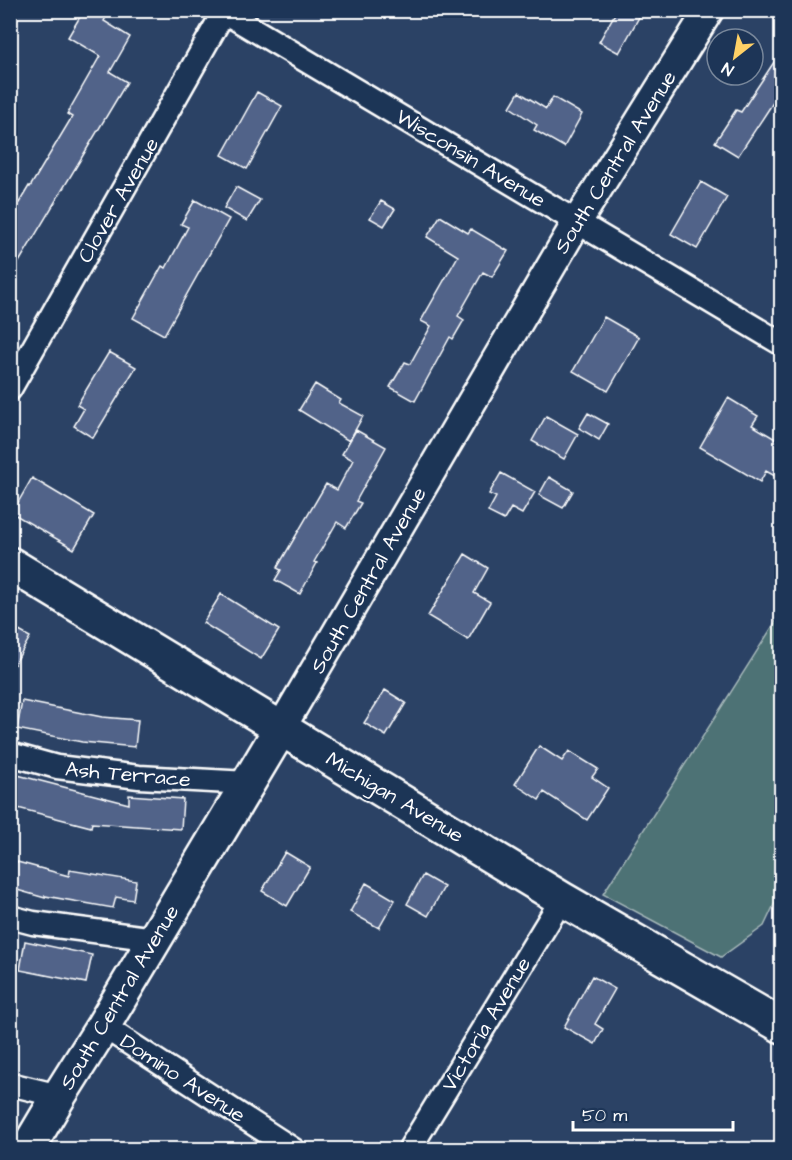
<svg xmlns="http://www.w3.org/2000/svg" width="792" height="1160" font-family="'Architects Daughter',sans-serif">
	<style>
		.green { fill: #4e7274; stroke: #a6b8ba; stroke-width: 1.5 }
		.building { fill: #516389; stroke: #fff; stroke-width: 1.5 }
		.lines { fill: none; stroke-linecap: round; stroke-linejoin: round }
		.minor-casing { stroke: #fff; stroke-width: 27 }
		.tertiary-casing { stroke: #fff; stroke-width: 33 }
		.secondary-casing { stroke: #fff; stroke-width: 38 }
		.minor { stroke: #1d3557; stroke-width: 22 }
		.tertiary { stroke: #1d3557; stroke-width: 28 }
		.secondary { stroke: #1d3557; stroke-width: 33 }
		.labels { text-anchor: middle; stroke-width: 4.5; stroke-linejoin: round; paint-order: stroke }
		.street-label { font-size: 21px; fill: #fff; stroke: #1d3557 }
	</style>
	<rect width="100%" height="100%" fill="#2b4265"/>
	<filter id="ink" filterUnits="userSpaceOnUse"><feTurbulence type="fractalNoise" baseFrequency=".0167" numOctaves="2"/><feDisplacementMap in="SourceGraphic" scale="12" xChannelSelector="R" yChannelSelector="G"/><feConvolveMatrix kernelMatrix="1 2 1 2 8 2 1 2 1" color-interpolation-filters="sRGB"/></filter>
	<g filter="url(#ink)">
		<path class="green" d="M 781,613 L 781,890 L 764,926 L 721,957 L 603,894 Z"/>
		<path class="building" d="M 84,10 L 110,10 L 104,21 L 130,37 L 110,72 L 127,82 L 10,277 L 10,198 L 19,203 L 29,186 L 30,187 L 72,117 L 67,114 L 100,56 L 68,37 Z
			M 617,10 L 643,10 L 619,53 L 599,42 Z
			M 782,50 L 782,89 L 738,156 L 715,142 L 736,110 L 741,112 Z
			M 257,92 L 282,106 L 247,169 L 222,155 Z
			M 519,92 L 546,109 L 553,97 L 582,114 L 564,147 L 534,130 L 537,125 L 510,107 Z
			M 701,182 L 727,197 L 697,249 L 671,234 Z
			M 236,187 L 260,200 L 247,221 L 224,208 Z
			M 195,200 L 229,219 L 164,335 L 133,318 L 162,266 L 166,268 L 188,227 L 181,224 Z
			M 381,201 L 395,209 L 384,226 L 370,218 Z
			M 440,216 L 468,233 L 471,229 L 508,251 L 492,277 L 483,272 L 458,316 L 464,320 L 453,339 L 450,337 L 415,401 L 390,387 L 405,362 L 410,364 L 431,326 L 421,321 L 458,256 L 427,237 Z
			M 604,317 L 639,337 L 608,391 L 573,371 Z
			M 109,352 L 136,367 L 93,438 L 74,426 L 84,409 L 77,405 Z
			M 315,384 L 341,400 L 339,403 L 363,416 L 349,441 L 299,410 Z
			M 728,398 L 758,416 L 752,425 L 782,443 L 782,480 L 766,471 L 760,482 L 700,447 Z
			M 588,413 L 608,424 L 599,440 L 579,428 Z
			M 546,416 L 578,434 L 564,459 L 532,441 Z
			M 356,430 L 386,447 L 356,501 L 361,503 L 346,528 L 337,522 L 314,562 L 317,563 L 300,594 L 275,580 L 281,570 L 277,568 L 326,484 L 337,490 L 353,460 L 342,454 Z
			M 501,473 L 535,492 L 522,514 L 511,508 L 504,520 L 488,512 L 496,497 L 489,494 Z
			M 549,477 L 573,491 L 563,508 L 539,495 Z
			M 32,478 L 94,515 L 74,549 L 12,513 Z
			M 465,554 L 488,568 L 474,593 L 490,602 L 468,640 L 428,616 Z
			M 221,594 L 279,630 L 261,659 L 203,623 Z
			M 10,626 L 30,637 L 10,672 Z
			M 385,690 L 406,703 L 386,736 L 364,723 Z
			M 22,701 L 102,717 L 138,720 L 135,747 L 82,742 L 17,729 Z
			M 539,746 L 562,761 L 569,751 L 598,769 L 592,777 L 608,788 L 587,820 L 544,792 L 539,800 L 515,784 Z
			M 10,773 L 129,804 L 129,795 L 183,799 L 181,829 L 92,823 L 91,827 L 10,806 Z
			M 285,852 L 310,867 L 287,906 L 262,891 Z
			M 10,860 L 69,876 L 70,870 L 136,881 L 133,900 L 116,897 L 113,908 L 45,896 L 45,898 L 10,888 Z
			M 423,875 L 444,887 L 428,916 L 407,904 Z
			M 366,883 L 395,900 L 379,928 L 350,912 Z
			M 25,941 L 92,955 L 86,983 L 20,970 Z
			M 592,976 L 615,989 L 595,1024 L 603,1029 L 595,1044 L 564,1027 Z"/>
		<g class="lines">
			<g class="minor-casing">
				<path id="minor" d="M 221,10 L 782,344
					M 10,389 L 225,10
					M 10,754 L 57,767 L 139,777 L 248,783
					M 10,917 L 33,923 L 155,939
					M 103,1026 L 294,1150
					M 10,1084 L 59,1096
					M 409,1150 L 562,899"/>
			</g>
			<g class="tertiary-casing">
				<path id="tertiary" d="M 281,728 L 577,222 L 709,10"/>
			</g>
			<g class="secondary-casing">
				<path id="secondary" d="M 10,564 L 562,899 L 782,1026
					M 27,1150 L 59,1096 L 103,1026 L 281,728"/>
			</g>
			<use href="#minor" class="minor"/>
			<use href="#tertiary" class="tertiary"/>
			<use href="#secondary" class="secondary"/>
		</g>
	</g>
	<g class="labels">
		<g class="street-label">
			<text transform="translate(471 158) rotate(31)" y="7">Wisconsin Avenue</text>
			<text transform="translate(615 162) rotate(-58)" y="7">South Central Avenue</text>
			<text transform="translate(118 200) rotate(-60)" y="7">Clover Avenue</text>
			<text transform="translate(368 580) rotate(-60)" y="7">South Central Avenue</text>
			<text transform="translate(128 774) rotate(5)" y="7">Ash Terrace</text>
			<text transform="translate(395 797) rotate(31)" y="7">Michigan Avenue</text>
			<text transform="translate(119 997) rotate(-59)" y="7">South Central Avenue</text>
			<text transform="translate(486 1024) rotate(-59)" y="7">Victoria Avenue</text>
			<text transform="translate(183 1078) rotate(33)" y="7">Domino Avenue</text>
		</g>
	</g>
	<rect width="792" height="1160" fill="none" stroke="#1d3557" stroke-width="36"/>
	<rect x="18" y="18" width="756" height="1124" fill="none" stroke="#fff" stroke-width="2" filter="url(#ink)"/>
	<g transform="translate(735 57) rotate(211)"><circle r="28" fill="#1d3557" stroke="#77869a" stroke-width="1.5"/>
	<path d="M0-4.5L10 22L0 15L-10 22Z" fill="#ffd166"/>
	<text y="-9" font-size="16" font-weight="bold" text-anchor="middle" fill="#ffffff">N</text>
	</g>
	<path d="M573 1121v9h160v-9" fill="none" stroke="#ffffff" stroke-width="3"/>
	<text x="582" y="1121" font-size="18" fill="#ffffff" stroke="#1d3557" stroke-width="4.5" paint-order="stroke">50 m</text>
</svg>
